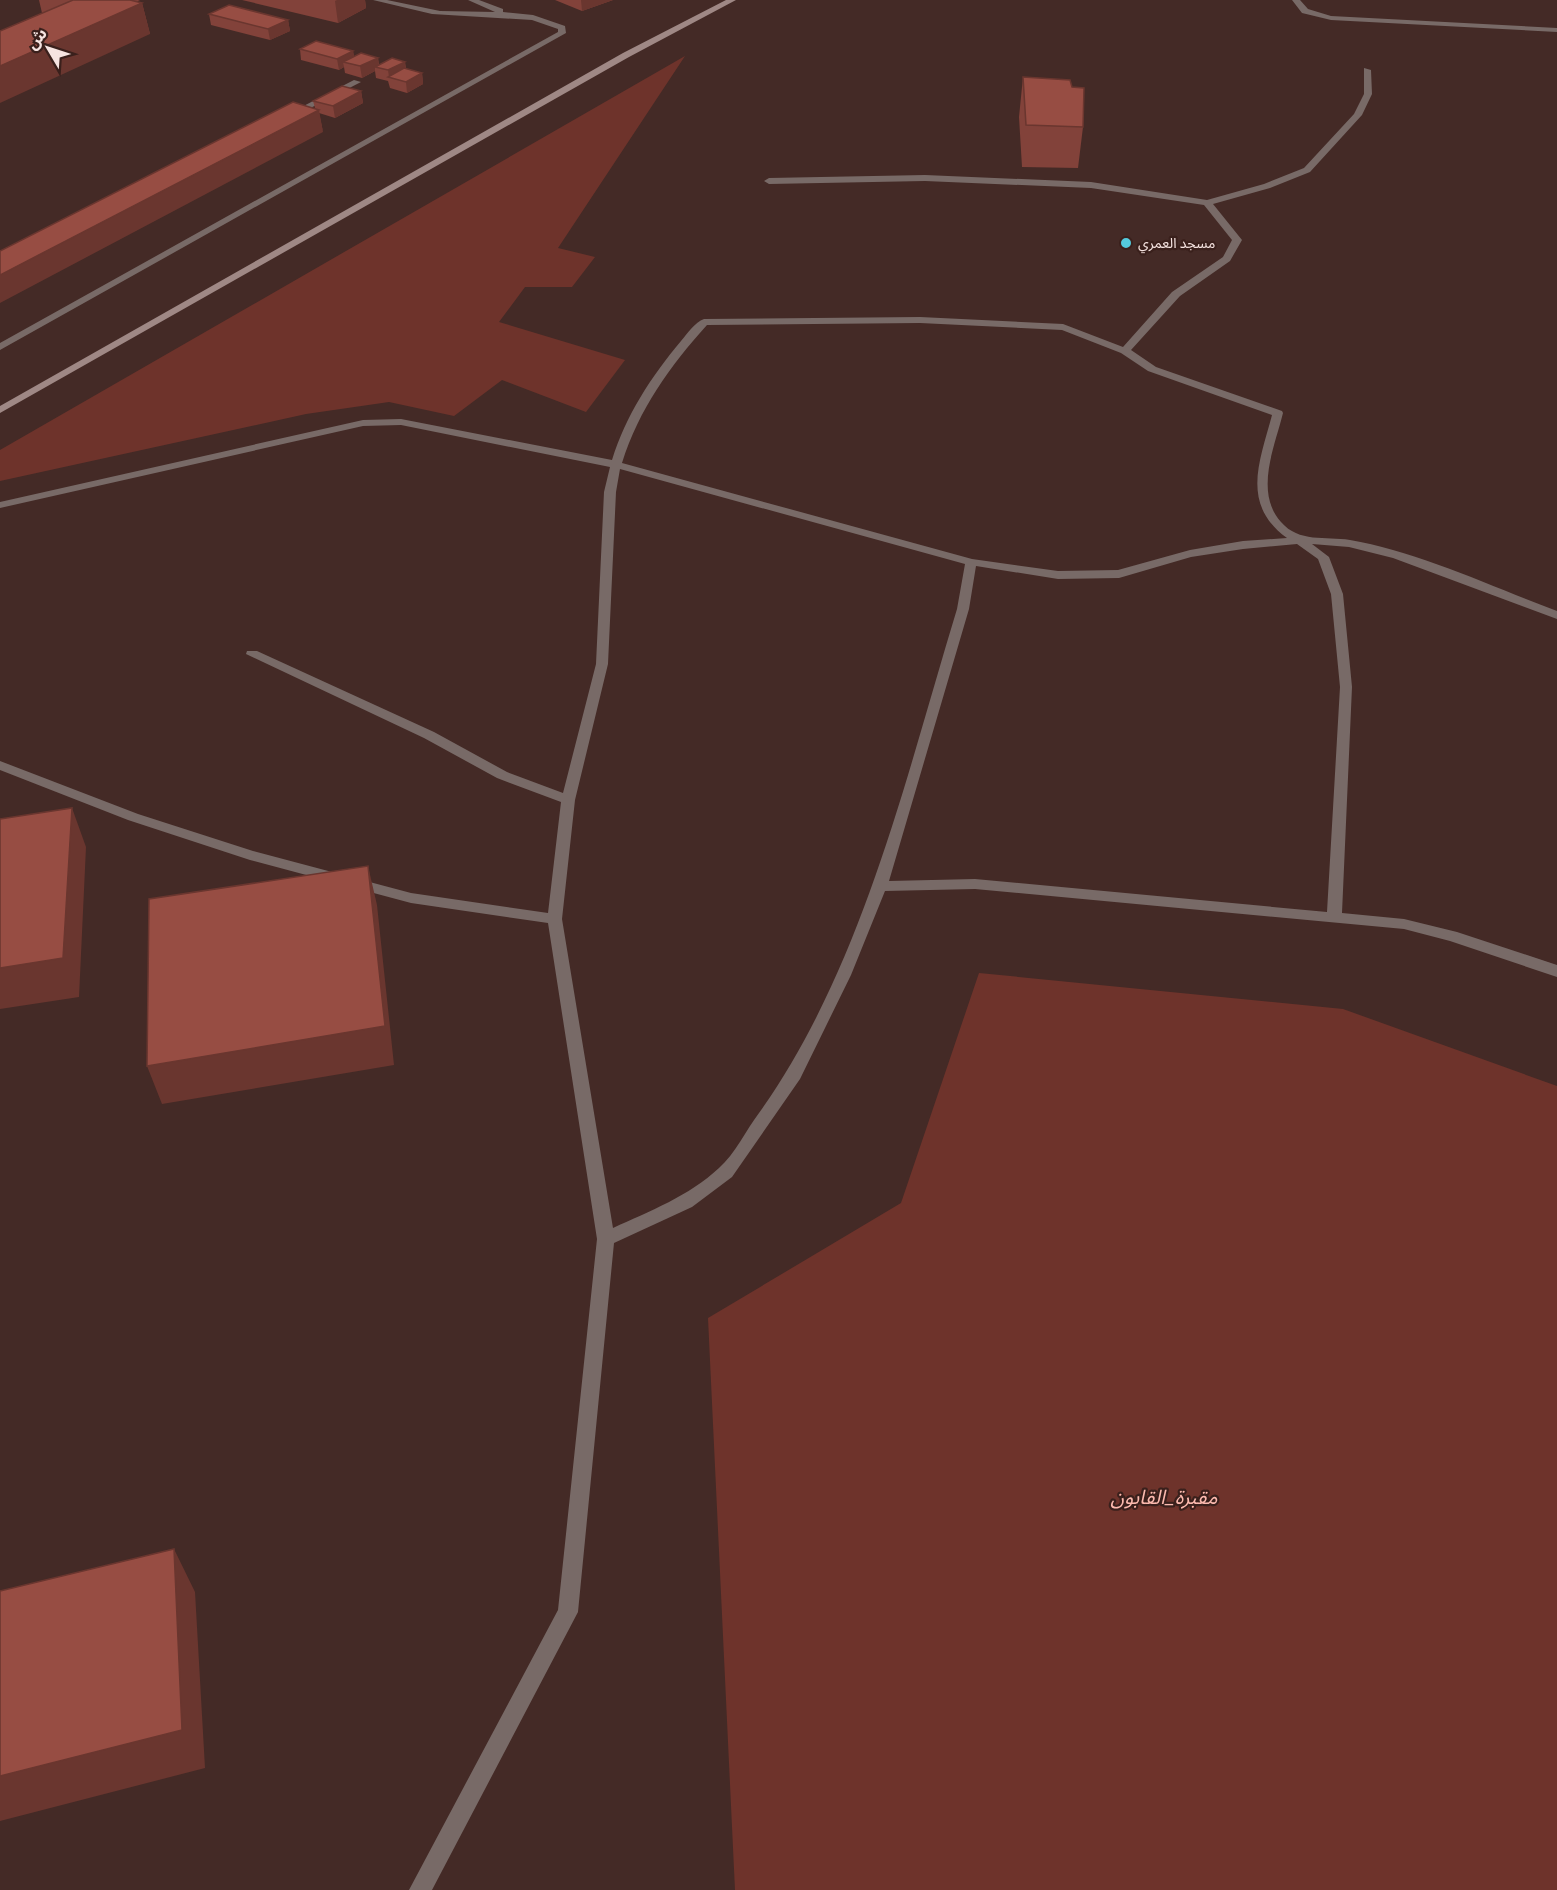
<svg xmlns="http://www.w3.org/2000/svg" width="1557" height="1890" font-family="'Source Serif 4','Noto Sans Arabic',serif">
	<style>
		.green { fill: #6e332b }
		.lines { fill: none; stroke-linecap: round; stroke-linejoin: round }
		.service { fill: #786a67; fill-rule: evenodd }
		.minor { fill: #786a67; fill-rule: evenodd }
		.secondary { fill: #9f8885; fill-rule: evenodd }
		.wall { fill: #82423a }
		.shaded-wall { fill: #6a362f }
		.building { fill: #974d43; stroke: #6a362f; stroke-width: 1.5 }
		.poi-dot { fill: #54cadd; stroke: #3a201c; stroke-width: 2 }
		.labels { text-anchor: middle; stroke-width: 4.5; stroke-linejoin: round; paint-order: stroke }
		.far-poi-label { font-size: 14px; fill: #f6e4e1; stroke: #3a201c; text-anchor: start }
		.near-park-label { font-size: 20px; font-style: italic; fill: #fcbaaf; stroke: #3a201c }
	</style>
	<rect width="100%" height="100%" fill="#442a26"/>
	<path class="green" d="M 685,56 L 558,248 L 595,257 L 572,287 L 525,287 L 499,322 L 625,360 L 586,412 L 502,380 L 454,416 L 389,402 L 306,414 L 0,481 L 0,450 Z
		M 979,973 L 1343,1009 L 1557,1086 L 1557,1890 L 735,1890 L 708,1318 L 901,1203 Z"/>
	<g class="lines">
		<path class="service" d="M 373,0 L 387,0 L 440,11 L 495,12 L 468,0 L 479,0 L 503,9 L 503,12 L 533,15 L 565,26 L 566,33 L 0,350 L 0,343 L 558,32 L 558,29 L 532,20 L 432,14 Z
			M 354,80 L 361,82 L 293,117 L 286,115 Z"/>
		<path class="minor" d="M 1292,0 L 1300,0 L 1308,9 L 1331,16 L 1557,28 L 1557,32 L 1331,20 L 1302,13 Z
			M 1364,68 L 1371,70 L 1372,94 L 1362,115 L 1310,172 L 1270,188 L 1213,204 L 1242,240 L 1230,261 L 1180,296 L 1131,350 L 1156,367 L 1282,411 L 1283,413 C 1275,446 1254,492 1281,522 C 1299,543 1325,536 1350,540 C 1416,551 1493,587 1557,611 L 1557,619 L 1393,558 L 1349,547 L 1312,544 L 1329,557 L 1343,594 L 1352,687 L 1342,913 L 1404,919 L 1457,932 L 1557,965 L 1557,977 L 1450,941 L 1404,929 L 975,889 L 885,891 L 851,975 L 800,1079 L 732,1177 L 692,1207 L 614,1243 L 578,1612 L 432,1890 L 409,1890 L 558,1610 L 597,1239 L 548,923 L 411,903 L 250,860 L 128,820 L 0,770 L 0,761 L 138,814 L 253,851 L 411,893 L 548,913 L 561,802 L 497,778 L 424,738 L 246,654 L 247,651 L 257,651 L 434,732 L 507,772 L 563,793 L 596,664 L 604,492 L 610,467 L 401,425 L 363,426 L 0,508 L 0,502 L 363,420 L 401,419 L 612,460 C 626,415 651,377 681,341 C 687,334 695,322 704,319 L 920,317 L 1063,324 L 1123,347 L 1172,292 L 1223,257 L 1232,240 L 1204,205 L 1091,188 L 925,181 L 769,184 L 764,181 L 769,178 L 925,175 L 1091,182 L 1207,200 L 1264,184 L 1304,168 L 1354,114 L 1364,94 ZM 920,323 L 1062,330 L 1121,353 L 1148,371 L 1272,415 C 1260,461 1240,504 1287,538 L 1243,541 L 1190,550 L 1118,570 L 1058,571 L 972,559 L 622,463 C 639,409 670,366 707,325 ZM 620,469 L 965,564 L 957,609 C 905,779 863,967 759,1113 C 746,1130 735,1154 719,1168 C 689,1196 650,1211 613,1228 L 562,919 L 575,800 L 608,664 L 616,492 ZM 1297,544 L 1318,559 L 1331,594 L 1340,687 L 1327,912 L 975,879 L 889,881 L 969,609 L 976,566 L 1058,579 L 1119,578 L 1191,557 L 1243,549 Z"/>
		<path class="secondary" d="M 726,0 L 736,0 L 629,57 L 0,413 L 0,406 L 623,53 Z"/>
	</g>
	<path class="wall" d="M 39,0 L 140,0 L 136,2 L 142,3 L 150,34 L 42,13 Z
		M 242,0 L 365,0 L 366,8 L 338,23 Z
		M 555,0 L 613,0 L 582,11 Z
		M 209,14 L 288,20 L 290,31 L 270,40 L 211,25 Z
		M 300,49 L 353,51 L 354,57 L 378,58 L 379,65 L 405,62 L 406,69 L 422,73 L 423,84 L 407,93 L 390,88 L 388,81 L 376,78 L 375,71 L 362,78 L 345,73 L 344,67 L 339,70 L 301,60 Z
		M 1023,77 L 1083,127 L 1078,168 L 1022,167 L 1019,117 Z
		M 361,91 L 363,103 L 335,118 L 319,113 L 323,132 L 315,108 L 313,101 Z"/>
	<path class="shaded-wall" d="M 337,0 L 365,0 L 366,8 L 338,23 L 335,1 Z
		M 581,0 L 613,0 L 582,11 Z
		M 142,3 L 150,34 L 0,103 L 0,66 Z
		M 288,20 L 290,31 L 270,40 L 268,29 Z
		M 353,51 L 355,62 L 343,62 L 344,67 L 339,70 L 337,59 Z
		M 378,58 L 379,68 L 375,67 L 375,71 L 362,78 L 360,66 Z
		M 405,62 L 406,73 L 389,77 L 388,70 Z
		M 422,73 L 423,84 L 407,93 L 406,82 Z
		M 361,91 L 363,103 L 335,118 L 333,106 Z
		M 319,110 L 323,132 L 0,303 L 0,275 Z
		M 72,808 L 86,847 L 79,997 L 0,1009 L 0,968 Z
		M 368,866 L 377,905 L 394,1065 L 162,1104 L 147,1066 Z
		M 174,1549 L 195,1592 L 205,1768 L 0,1821 L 0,1776 Z"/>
	<path class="building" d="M 73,0 L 130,0 L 142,3 L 0,66 L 0,31 Z
		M 229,5 L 288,20 L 268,29 L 209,14 Z
		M 316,41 L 353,51 L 337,59 L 300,49 Z
		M 361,53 L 378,58 L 360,66 L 343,62 Z
		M 392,58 L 405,62 L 388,70 L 375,67 Z
		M 404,68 L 422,73 L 406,82 L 388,77 Z
		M 1023,77 L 1070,80 L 1072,87 L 1084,88 L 1083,127 L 1026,125 Z
		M 342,86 L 361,91 L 333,106 L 313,101 Z
		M 293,102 L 319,110 L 0,275 L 0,251 Z
		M 72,808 L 63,958 L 0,968 L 0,819 Z
		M 368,866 L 385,1026 L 147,1066 L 149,899 Z
		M 174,1549 L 182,1730 L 0,1776 L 0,1591 Z"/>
	<circle class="poi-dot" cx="1126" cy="243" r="6"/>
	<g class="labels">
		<g class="far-poi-label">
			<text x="1138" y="248">مسجد العمري</text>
		</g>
		<g class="near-park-label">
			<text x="1164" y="1504">مقبرة_القابون</text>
		</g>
	</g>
	<g transform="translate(48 48) rotate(309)" stroke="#3a201c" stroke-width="4.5" paint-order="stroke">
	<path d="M0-4.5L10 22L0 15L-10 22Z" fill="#f6e4e1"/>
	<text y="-9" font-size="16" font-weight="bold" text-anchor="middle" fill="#f6e4e1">ش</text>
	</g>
</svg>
